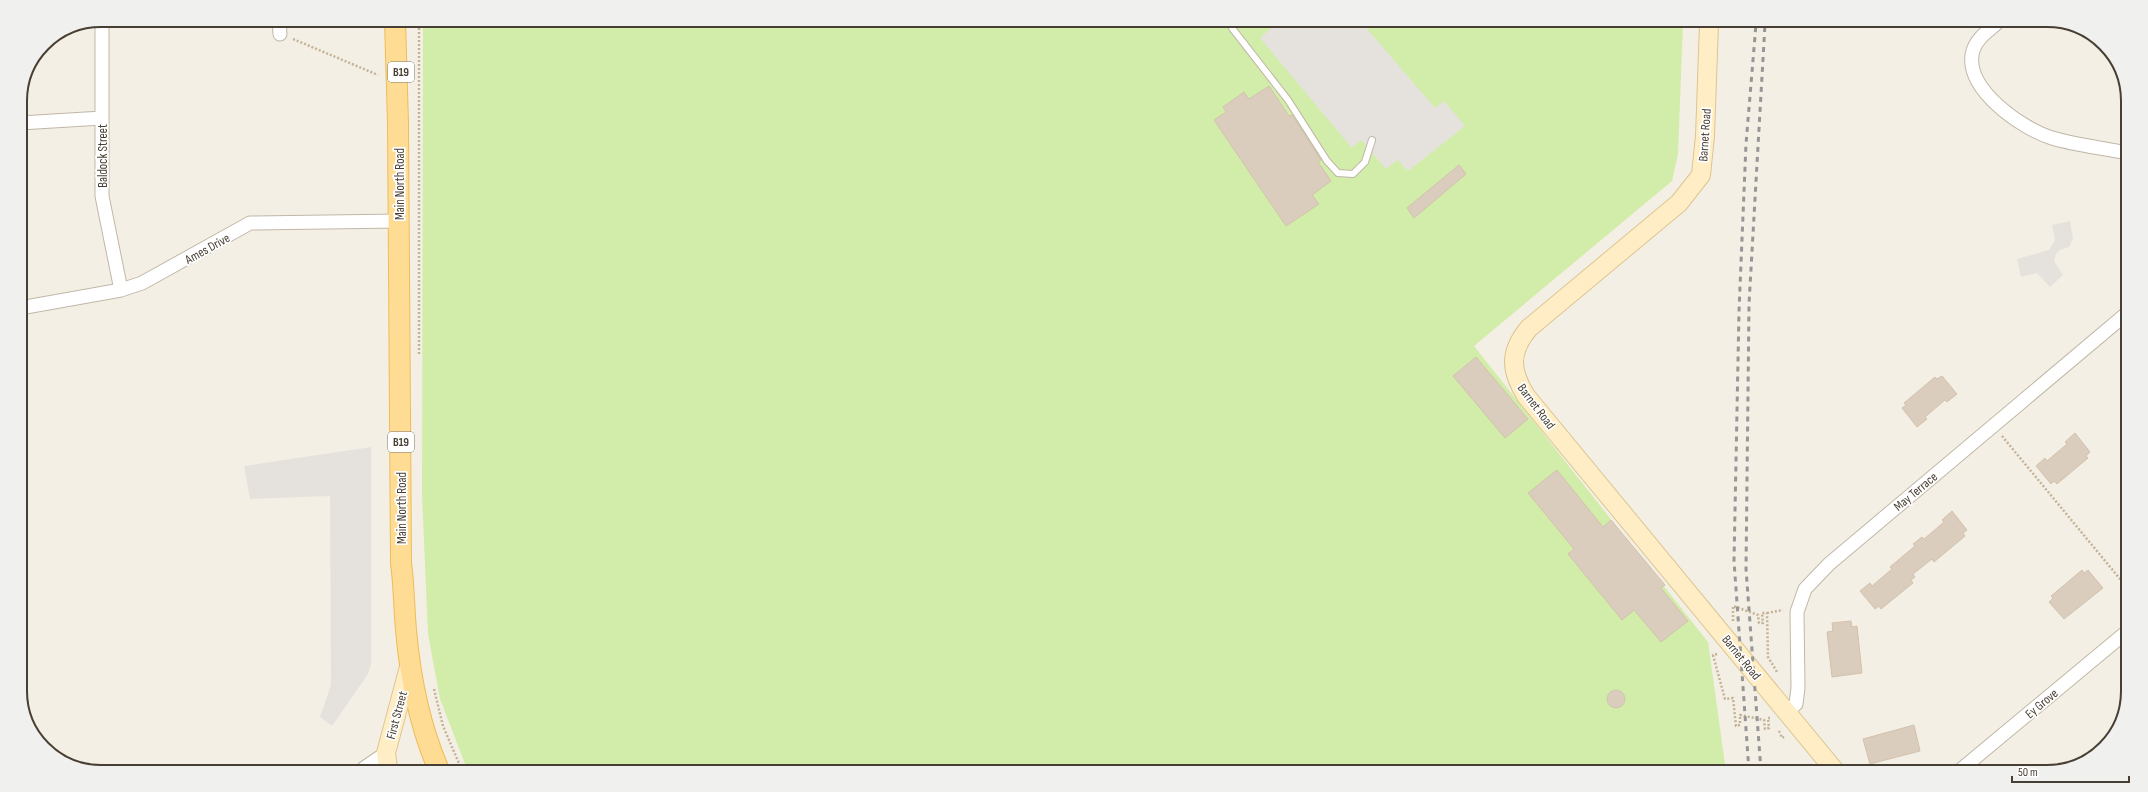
<svg xmlns="http://www.w3.org/2000/svg" width="2148" height="792" font-family="'Sofia Sans Condensed',sans-serif">
	<style>
		.green { fill: #d2edaa }
		.parking { fill: #e5e2de }
		.building { fill: #dacdbd; stroke: #d3c2ac }
		.lines { fill: none; stroke-linecap: round; stroke-linejoin: round }
		.lane-casing { stroke: #c1b7a7; stroke-width: 8 }
		.street-casing { stroke: #c1b7a7; stroke-width: 15 }
		.secondary-casing { stroke: #dcc592; stroke-width: 20 }
		.primary-casing { stroke: #efbc58; stroke-width: 22 }
		.path { stroke: #c4b297; stroke-width: 2.5; stroke-dasharray: 2 2; stroke-linecap: butt }
		.lane { stroke: #fff; stroke-width: 6 }
		.street { stroke: #fff; stroke-width: 13 }
		.secondary { stroke: #ffeec5; stroke-width: 18 }
		.primary { stroke: #ffdc94; stroke-width: 20 }
		.rail { stroke: #969696; stroke-width: 3; stroke-dasharray: 5 5; stroke-linecap: butt }
		.labels { text-anchor: middle; stroke-width: 3.5; stroke-linejoin: round; paint-order: stroke }
		.shield { fill: #fff; stroke: #7f7971; stroke-width: 1 }
		.shield-label { font-size: 12px; font-weight: bold; fill: #483f34 }
		.street-label { font-size: 13px; fill: #483f34; stroke: #fff }
		.rim { fill: none; stroke: #483f34; stroke-width: 2 }
	</style>
	<rect width="100%" height="100%" fill="#f4efe5"/>
	<path class="green" d="M 423,21 L 1683,24 L 1678,154 L 1672,181 L 1474,346 L 1708,642 L 1726,771 L 467,769 L 440,699 L 428,634 L 422,495 Z"/>
	<path class="parking" d="M 1275,23 L 1362,23 L 1435,108 L 1444,101 L 1465,126 L 1408,171 L 1398,160 L 1386,169 L 1361,140 L 1352,148 L 1260,38 L 1276,24 Z
		M 2070,221 L 2073,238 L 2069,247 L 2060,250 L 2056,254 L 2054,261 L 2063,275 L 2050,287 L 2037,273 L 2021,277 L 2017,259 L 2049,250 L 2055,240 L 2052,225 Z
		M 371,447 L 371,664 L 368,674 L 332,726 L 320,717 L 331,685 L 330,496 L 250,499 L 244,466 Z"/>
	<path class="building" d="M 1269,86 L 1289,116 L 1292,115 L 1321,160 L 1318,162 L 1331,181 L 1312,195 L 1319,204 L 1286,226 L 1214,120 L 1226,112 L 1223,107 L 1244,92 L 1249,99 Z
		M 1459,165 L 1466,174 L 1414,218 L 1407,208 Z
		M 1476,357 L 1528,419 L 1505,438 L 1453,376 Z
		M 1942,376 L 1957,394 L 1947,402 L 1945,400 L 1925,417 L 1927,419 L 1917,427 L 1902,408 L 1906,405 L 1904,403 L 1935,377 L 1937,379 Z
		M 2075,433 L 2090,452 L 2086,456 L 2088,458 L 2057,484 L 2054,481 L 2051,484 L 2036,466 L 2045,458 L 2047,461 L 2067,444 L 2065,442 Z
		M 1557,470 L 1603,527 L 1611,520 L 1665,585 L 1661,588 L 1688,621 L 1661,642 L 1634,610 L 1622,620 L 1568,554 L 1574,549 L 1528,493 Z
		M 1952,511 L 1967,530 L 1963,533 L 1965,536 L 1934,562 L 1932,559 L 1913,574 L 1915,577 L 1911,580 L 1913,583 L 1881,609 L 1879,606 L 1875,609 L 1860,591 L 1870,583 L 1872,586 L 1892,569 L 1890,567 L 1915,546 L 1913,544 L 1922,537 L 1924,539 L 1944,522 L 1942,520 Z
		M 2082,570 L 2084,573 L 2088,570 L 2103,588 L 2064,619 L 2049,602 L 2053,598 L 2051,596 Z
		M 1851,621 L 1852,627 L 1857,626 L 1862,673 L 1832,677 L 1827,632 L 1833,631 L 1832,623 Z
		M1607 699a9 9 0 1 1 18 0a9 9 0 1 1-18 0Z
		M 1914,725 L 1920,751 L 1870,764 L 1863,739 Z"/>
	<g class="lines">
		<g class="lane-casing">
			<path id="lane" d="M 1232,28 L 1288,100 L 1327,161 L 1338,173 L 1353,174 L 1365,162 L 1372,140"/>
		</g>
		<g class="street-casing">
			<path id="street" d="M 102,20 L 102,196 L 121,290
				M 279,20 L 280,34
				M 1996,24 C 1986,32 1974,41 1972,55 C 1967,91 2023,129 2052,138 C 2076,145 2103,148 2127,153
				M 20,123 L 102,118
				M 20,308 L 121,290 L 142,283 L 250,223 L 399,221
				M 1787,712 L 1796,704 L 1798,688 L 1797,612 L 1805,589 L 1829,564 L 2126,314
				M 364,768 L 386,753
				M 1958,772 L 2124,634"/>
		</g>
		<g class="secondary-casing">
			<path id="secondary" d="M 1709,24 L 1705,136 L 1701,175 L 1679,203 L 1529,328 C 1509,352 1510,370 1526,396 L 1836,772
				M 388,768 L 386,753 L 410,663"/>
		</g>
		<g class="primary-casing">
			<path id="primary" d="M 395,21 L 398,123 L 401,563 C 404,585 404,607 406,630 C 410,676 420,726 438,768"/>
		</g>
		<path class="path" d="M 293,39 L 378,75
			M 419,354 L 419,21
			M 2002,436 L 2125,585
			M 1767,613 L 1783,610
			M 1733,621 L 1733,606 L 1758,615 L 1759,623 L 1763,623 L 1762,613 L 1767,613 L 1768,657 L 1777,672
			M 1717,654 L 1713,655 L 1725,699 L 1733,698 L 1736,726 L 1740,725 L 1740,715 L 1764,720 L 1765,729 L 1769,728 L 1768,718 L 1770,718
			M 434,689 L 443,726 L 461,768
			M 1779,731 L 1782,738 L 1785,736"/>
		<use href="#lane" class="lane"/>
		<use href="#street" class="street"/>
		<use href="#secondary" class="secondary"/>
		<use href="#primary" class="primary"/>
		<path class="rail" d="M 1749,771 L 1734,561 L 1739,311 L 1746,144 L 1756,24
			M 1761,771 L 1746,569 L 1749,304 L 1765,24"/>
	</g>
	<g class="labels">
		<g class="shield">
			<rect x="388" y="62" width="26" height="20" rx="3"/>
			<rect x="388" y="432" width="26" height="20" rx="3"/>
		</g>
		<g class="shield-label">
			<text x="401" y="76">B19</text>
			<text x="401" y="446">B19</text>
		</g>
		<g class="street-label">
			<text transform="translate(1704 135) rotate(-86)" y="5">Barnet Road</text>
			<text transform="translate(102 156) rotate(-90)" y="5">Baldock Street</text>
			<text transform="translate(399 184) rotate(-90)" y="5">Main North Road</text>
			<text transform="translate(207 248) rotate(-29)" y="5">Ames Drive</text>
			<text transform="translate(1537 406) rotate(53)" y="5">Barnet Road</text>
			<text transform="translate(1915 491) rotate(-40)" y="5">May Terrace</text>
			<text transform="translate(401 508) rotate(-90)" y="5">Main North Road</text>
			<text transform="translate(1742 657) rotate(51)" y="5">Barnet Road</text>
			<text transform="translate(2041 703) rotate(-40)" y="5">Ey Grove</text>
			<text transform="translate(396 715) rotate(-75)" y="5">First Street</text>
		</g>
	</g>
	<path d="M0 0H2148V792H0ZM101 27H2047A74 74 0 0 1 2121 101V691A74 74 0 0 1 2047 765H101A74 74 0 0 1 27 691V101A74 74 0 0 1 101 27Z" fill="#f0f0ef" fill-rule="evenodd"/>
	<path class="rim" d="M101 27H2047A74 74 0 0 1 2121 101V691A74 74 0 0 1 2047 765H101A74 74 0 0 1 27 691V101A74 74 0 0 1 101 27Z"/>
	<path d="M2012 776v6h117v-6" fill="none" stroke="#483f34" stroke-width="2"/>
	<text x="2018" y="776" font-size="12" fill="#483f34" stroke="#ffffff" stroke-width="3" paint-order="stroke">50 m</text>
</svg>
